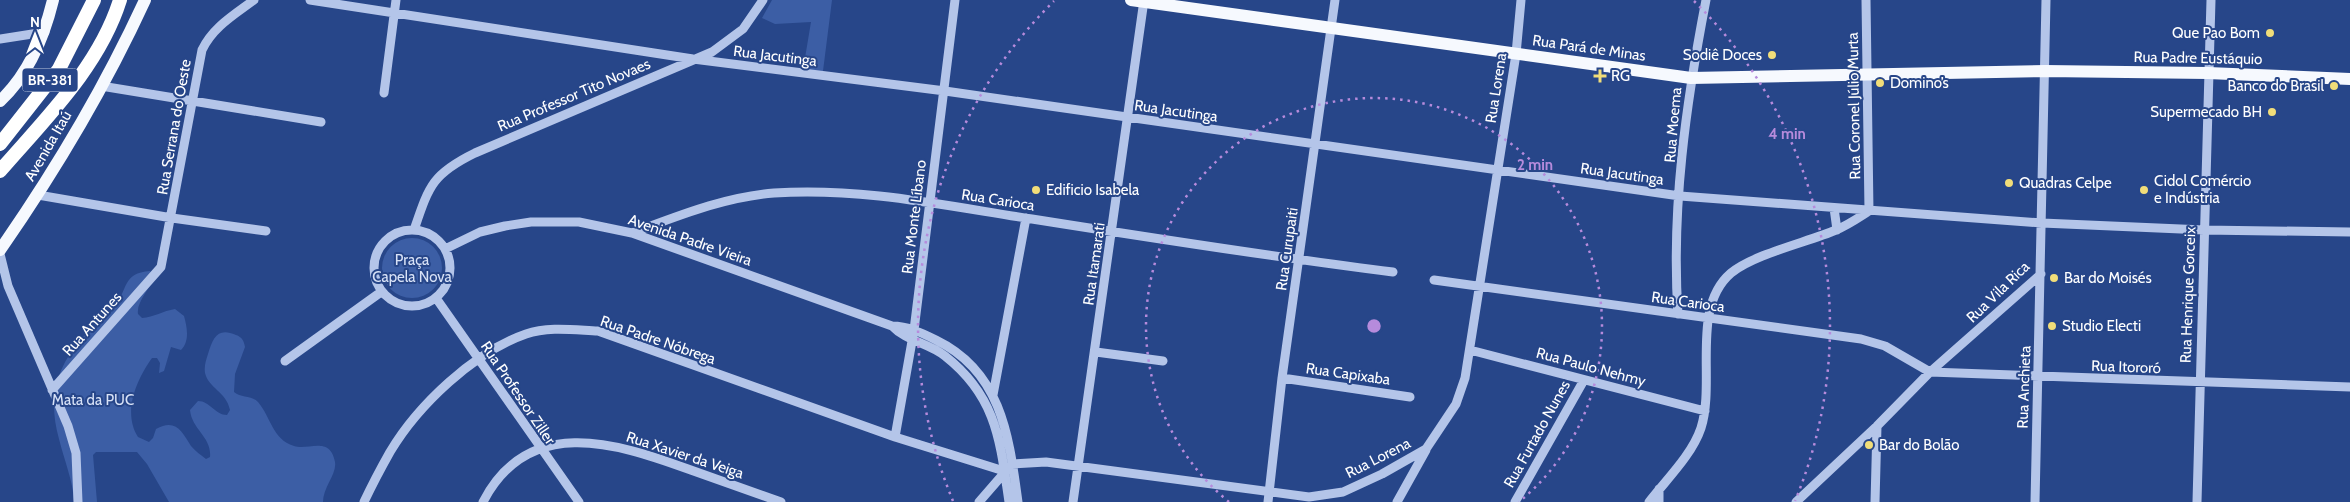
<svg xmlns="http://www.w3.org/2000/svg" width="2350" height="502" font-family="Cabin,sans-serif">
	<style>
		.green { fill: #3c5ea5 }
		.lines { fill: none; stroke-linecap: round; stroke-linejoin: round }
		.minor { stroke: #b4c5e9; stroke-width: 9 }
		.major { stroke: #f6f9fe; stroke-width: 12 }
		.highway { stroke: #fff; stroke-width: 14 }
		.ring { fill: none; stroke: #b68bdc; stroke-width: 2.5; stroke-dasharray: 2.5 5 }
		.poi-dot { fill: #f1dd79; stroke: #274689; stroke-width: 2 }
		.labels { text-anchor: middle; stroke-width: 4; stroke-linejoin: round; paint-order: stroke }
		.shield { fill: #274689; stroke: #bec8dc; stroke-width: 1 }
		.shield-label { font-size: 14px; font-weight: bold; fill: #fff }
		.poi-label { font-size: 15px; fill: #fff; stroke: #274689; text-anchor: start }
		.street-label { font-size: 15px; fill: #fff; stroke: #274689 }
		.park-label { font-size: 15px; fill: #d8e2f7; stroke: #274689 }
		.centre { fill: #b68bdc; stroke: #274689; stroke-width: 2.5 }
		.ring-label { font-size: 15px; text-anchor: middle; font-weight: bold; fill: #b68bdc; stroke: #274689; stroke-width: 4; stroke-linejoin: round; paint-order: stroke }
	</style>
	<rect width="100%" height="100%" fill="#274689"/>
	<path class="green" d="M 772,0 L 832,0 L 823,71 L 803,70 L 811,22 L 775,24 L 762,18 Z
		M382 268a30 30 0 1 1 60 0a30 30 0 1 1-60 0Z
		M 150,271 L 154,276 C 151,288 136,302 138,314 L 142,318 C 154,317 163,311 175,309 L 184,316 C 187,327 190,341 181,350 L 171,347 L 164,371 L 159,373 L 160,363 L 157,358 L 152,358 C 137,379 122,412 138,437 L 149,442 L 153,438 L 156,429 C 176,418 182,432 191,446 C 195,451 201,455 206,459 L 210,457 C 212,437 192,430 190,410 L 198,401 C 210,401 215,415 227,415 L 230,410 C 226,391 209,389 205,373 C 204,366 206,360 208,354 C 213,337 218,327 236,335 C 242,337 244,341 245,347 L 235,374 L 234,392 C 241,398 251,395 258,402 C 271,417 272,439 294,446 C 308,451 330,435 335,462 C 337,474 323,487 323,502 L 169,502 L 147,464 L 137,452 L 96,452 L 93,455 L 97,502 L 74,502 C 73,480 64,460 59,439 C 48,400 55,368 83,337 C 93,327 105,319 114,308 C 128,290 122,273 150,271 Z"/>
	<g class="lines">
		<path class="minor" d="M 310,0 L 693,59 L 945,91 L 1680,196 L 2042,223 L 2204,230 L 2350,232
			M 1866,0 L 1869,211
			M 0,39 L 45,32
			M 101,86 L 321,122
			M 384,93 L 396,0
			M 38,195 L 172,218 L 266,231
			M 1834,208 L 1837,230
			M374 268a38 38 0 1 1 76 0a38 38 0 1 1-76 0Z
			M 414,230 C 429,186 432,174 475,153 L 712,52 L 743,29 L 763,0
			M 632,233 C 678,216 724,197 774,193 C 860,187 947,206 1032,219 C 1152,238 1272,257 1393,272
			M 445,249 L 480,232 L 505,226 L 531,222 L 579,222 L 632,233 L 892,326 C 908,326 922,333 936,340 C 1002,372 1009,437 1018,502
			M 0,254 L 8,286 L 68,426 L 76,453 L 78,502
			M 1434,280 L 1861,339 L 1885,346 L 1930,372 L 2350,387
			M 436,298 L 579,502
			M 1678,314 C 1671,209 1686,103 1706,0
			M 892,326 C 906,341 929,343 945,356 C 997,397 1000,441 1009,502
			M 1470,350 L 1705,411
			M 1096,352 L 1163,361
			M 285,361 L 381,292
			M 1282,378 L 1410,397
			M 52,390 L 161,267 L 202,50 C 213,27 234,15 254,0
			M 993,395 L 1026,218
			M 895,437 L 914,330 L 955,0
			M 1659,489 L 1659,502
			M 364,502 C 372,485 381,468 390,452 C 418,405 474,352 526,334 C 548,326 575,330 598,331 L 895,437 L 1004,471
			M 483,502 C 528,415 614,442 688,469 C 719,480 750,491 781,502
			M 979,502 L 1012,464 L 1046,462 L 1309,497 L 1343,492 L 1382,474 L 1426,449 L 1456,404 L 1465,378 L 1516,54 L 1521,0
			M 1073,502 L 1144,0
			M 1268,502 L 1282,378 L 1335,0
			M 1397,502 L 1426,450
			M 1515,502 L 1584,380
			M 1649,502 C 1666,480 1692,455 1701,428 C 1716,381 1690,308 1731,273 C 1754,254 1808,242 1836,230 C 1848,225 1858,218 1869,211
			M 1796,502 L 1877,426
			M 1875,502 L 1877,426 L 1930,372 L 2041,274
			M 2035,502 L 2046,0
			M 2197,502 L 2211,0"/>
		<path class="major" d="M 1131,0 L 1691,78 L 2045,71 L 2208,73 L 2350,79
			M 0,101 C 29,74 44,37 53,0
			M 0,250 C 55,171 105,87 145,0"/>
		<path class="highway" d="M 0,144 L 59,69 L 94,0
			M 0,171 C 45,119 99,67 120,0"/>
	</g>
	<g class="ring">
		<path d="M1229 502A228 228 0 1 1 1519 502"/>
		<path d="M953 501A456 456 0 0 1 1054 1M1694 1A456 456 0 0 1 1795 501"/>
	</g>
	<g class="poi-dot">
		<circle cx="2270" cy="33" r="5"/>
		<circle cx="1772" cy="55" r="5"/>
		<path d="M1597.5 68.5h5v5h5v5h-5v5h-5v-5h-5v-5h5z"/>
		<circle cx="1880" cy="83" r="5"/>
		<circle cx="2334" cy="86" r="5"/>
		<circle cx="2272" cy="112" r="5"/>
		<circle cx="2009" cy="183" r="5"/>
		<circle cx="1036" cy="190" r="5"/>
		<circle cx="2144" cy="190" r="5"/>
		<circle cx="2054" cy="278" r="5"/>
		<circle cx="2052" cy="326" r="5"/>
		<circle cx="1869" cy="445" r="5"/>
	</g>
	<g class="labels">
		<rect class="shield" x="22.5" y="68.5" width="55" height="23" rx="4"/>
		<g class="shield-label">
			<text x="50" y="85">BR-381</text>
		</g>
		<g class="poi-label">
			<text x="2260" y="38" text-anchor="end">Que Pao Bom</text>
			<text x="1762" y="60" text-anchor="end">Sodiê Doces</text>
			<text x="1611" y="81">RG</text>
			<text x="1890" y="88">Domino’s</text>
			<text x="2324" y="91" text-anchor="end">Banco do Brasil</text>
			<text x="2262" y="117" text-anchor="end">Supermecado BH</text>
			<text x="2154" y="186">Cidol Comércio<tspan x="2154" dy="17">e Indústria</tspan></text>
			<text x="2019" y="188">Quadras Celpe</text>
			<text x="1046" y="195">Edificio Isabela</text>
			<text x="2064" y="283">Bar do Moisés</text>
			<text x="2062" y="331">Studio Electi</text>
			<text x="1879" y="450">Bar do Bolão</text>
		</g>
		<g class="street-label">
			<text transform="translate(1589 48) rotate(8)" y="5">Rua Pará de Minas</text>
			<text transform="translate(775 56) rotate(7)" y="5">Rua Jacutinga</text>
			<text transform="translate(2198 58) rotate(1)" y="5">Rua Padre Eustáquio</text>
			<text transform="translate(1496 88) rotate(-81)" y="5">Rua Lorena</text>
			<text transform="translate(574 95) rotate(-23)" y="5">Rua Professor Tito Novaes</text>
			<text transform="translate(1854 106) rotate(-91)" y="5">Rua Coronel Júlio Murta</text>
			<text transform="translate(1176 111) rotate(8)" y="5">Rua Jacutinga</text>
			<text transform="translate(1673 125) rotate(-85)" y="5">Rua Moema</text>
			<text transform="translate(174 127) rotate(-80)" y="5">Rua Serrana do Oeste</text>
			<text transform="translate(48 146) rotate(-60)" y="5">Avenida Itaú</text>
			<text transform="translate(1622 174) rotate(8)" y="5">Rua Jacutinga</text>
			<text transform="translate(998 200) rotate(9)" y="5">Rua Carioca</text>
			<text transform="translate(914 217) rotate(-83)" y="5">Rua Monte Líbano</text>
			<text transform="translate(690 240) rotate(19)" y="5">Avenida Padre Vieira</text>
			<text transform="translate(1287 249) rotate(-82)" y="5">Rua Curupaiti</text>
			<text transform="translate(1094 264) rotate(-82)" y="5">Rua Itamarati</text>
			<text transform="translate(1998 292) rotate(-44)" y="5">Rua Vila Rica</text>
			<text transform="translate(2188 295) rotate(-88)" y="5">Rua Henrique Gorceix</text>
			<text transform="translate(1688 302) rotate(8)" y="5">Rua Carioca</text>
			<text transform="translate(92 324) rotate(-48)" y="5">Rua Antunes</text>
			<text transform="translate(658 340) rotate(19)" y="5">Rua Padre Nóbrega</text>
			<text transform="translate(1591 367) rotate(15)" y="5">Rua Paulo Nehmy</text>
			<text transform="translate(2126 367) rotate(2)" y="5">Rua Itororó</text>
			<text transform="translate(1348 374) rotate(8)" y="5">Rua Capixaba</text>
			<text transform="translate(2024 387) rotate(-88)" y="5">Rua Anchieta</text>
			<text transform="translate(518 393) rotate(56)" y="5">Rua Professor Ziller</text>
			<text transform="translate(1537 434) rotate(-61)" y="5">Rua Furtado Nunes</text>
			<text transform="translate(685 455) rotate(18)" y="5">Rua Xavier da Veiga</text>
			<text transform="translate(1378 458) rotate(-27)" y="5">Rua Lorena</text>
		</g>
		<g class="park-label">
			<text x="412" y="265">Praça<tspan x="412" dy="17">Capela Nova</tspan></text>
			<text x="93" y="405">Mata da PUC</text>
		</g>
	</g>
	<circle cx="1374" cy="326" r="8" class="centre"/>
	<g class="ring-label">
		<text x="1787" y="139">4 min</text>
		<text x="1535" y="170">2 min</text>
	</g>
	<g transform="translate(35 35)" stroke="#274689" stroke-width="4" paint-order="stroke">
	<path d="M0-4L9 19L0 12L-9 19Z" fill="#ffffff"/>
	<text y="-8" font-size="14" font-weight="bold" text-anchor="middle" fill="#ffffff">N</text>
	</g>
</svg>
